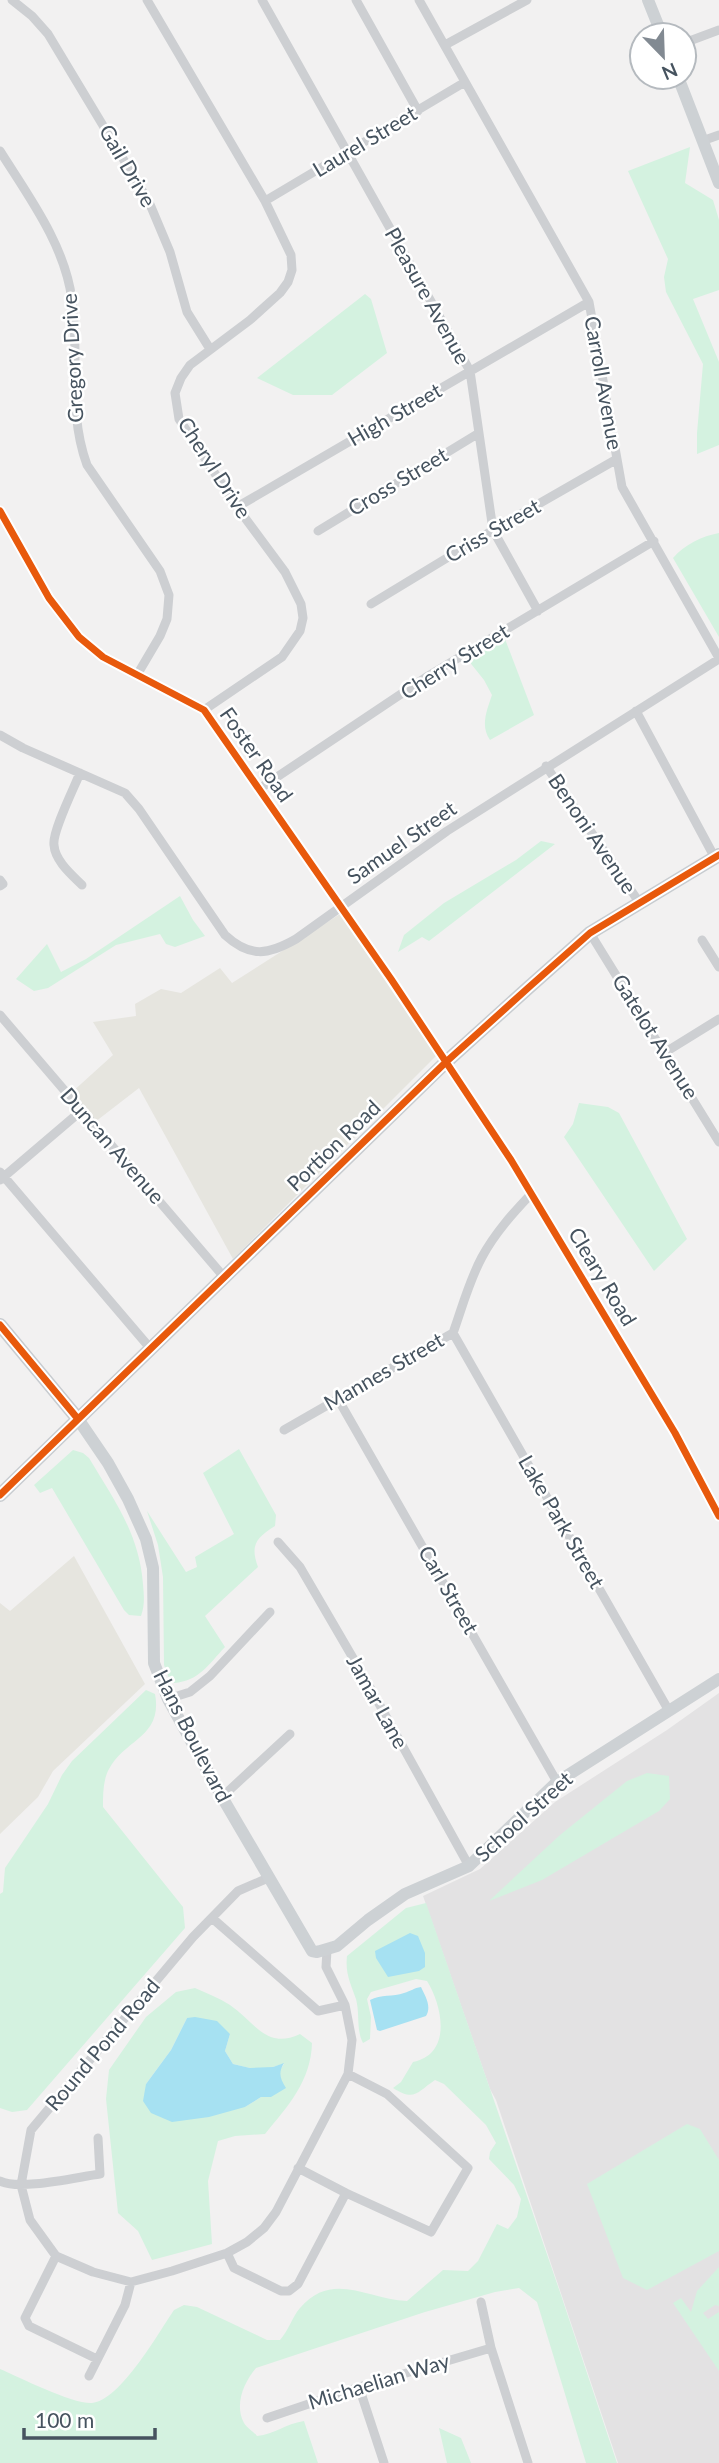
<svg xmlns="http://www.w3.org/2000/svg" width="719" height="2463" font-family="Lato,sans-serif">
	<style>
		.commercial { fill: #e6e5df }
		.education { fill: #e3e2e3 }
		.green { fill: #d4f2e0; fill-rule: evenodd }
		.water { fill: #a6e1f2 }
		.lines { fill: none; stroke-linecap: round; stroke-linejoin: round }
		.street { stroke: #cdcfd2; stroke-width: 9 }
		.secondary { stroke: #cdd1d4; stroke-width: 12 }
		.primary { stroke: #c8ccd0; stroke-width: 14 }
		.cycleway-casing { stroke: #fff; stroke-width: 11 }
		.cycleway { stroke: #e8590c; stroke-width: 7 }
		.labels { text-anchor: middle; stroke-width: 5; stroke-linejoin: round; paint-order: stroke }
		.street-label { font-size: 21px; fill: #46535f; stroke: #fff }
	</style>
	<rect width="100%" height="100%" fill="#f2f1f1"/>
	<path class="commercial" d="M 340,914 L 436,1056 L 233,1259 L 139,1088 L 95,1122 L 71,1093 L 113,1055 L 93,1022 L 136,1016 L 135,1004 L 161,989 L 181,993 L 220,968 L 232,983 Z
		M 74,1556 L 145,1684 L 53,1771 L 38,1797 L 0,1834 L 0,1603 L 10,1611 Z"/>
	<path class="education" d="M 719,1693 L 719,2463 L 618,2463 L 496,2100 L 490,2089 L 423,1896 L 480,1869 L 555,1802 L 667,1730 Z"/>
	<path class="green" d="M 690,147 L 685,183 L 713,200 L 719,220 L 719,290 L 693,299 L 719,362 L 719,445 L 697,454 L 697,433 L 703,364 L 666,292 L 664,277 L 668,259 L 628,171 Z
		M 365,294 L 371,299 L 387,353 L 332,395 L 293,395 L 257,378 Z
		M 719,533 L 719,637 L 673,558 C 684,545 702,536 719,533 Z
		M 505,639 L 534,715 L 490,740 C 480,726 487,710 492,695 L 484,680 L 468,660 Z
		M 541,841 L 555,844 L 429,941 L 422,937 L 398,952 L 404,935 L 444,903 L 516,860 Z
		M 180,896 L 193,920 L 205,936 L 175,947 L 166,944 L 160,934 L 116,945 L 48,988 L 34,991 L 16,979 L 47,944 L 61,972 L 86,959 Z
		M 579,1103 L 608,1107 L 619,1113 L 687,1239 L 654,1271 L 564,1137 L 573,1124 Z
		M 239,1449 L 276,1515 L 275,1526 C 256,1538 250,1545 258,1567 L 205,1616 L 225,1647 C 208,1665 199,1681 174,1683 L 169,1678 L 164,1665 L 163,1577 L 158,1545 L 147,1511 L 186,1572 L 197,1567 L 195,1557 L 234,1534 L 203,1473 Z
		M 73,1450 L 83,1453 L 89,1458 C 114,1500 139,1533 143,1584 C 144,1596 145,1605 141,1616 L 129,1615 L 124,1610 L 52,1488 L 40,1493 L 34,1485 Z
		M 146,1690 L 155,1694 C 163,1737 125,1739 109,1769 C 103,1780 103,1794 103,1807 L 183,1907 L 185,1928 L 27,2110 L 12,2112 L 0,2108 L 0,1894 L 3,1892 L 5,1868 L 48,1804 L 62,1775 L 72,1761 Z
		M 647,1773 L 669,1776 L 670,1799 L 659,1811 L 542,1880 L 489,1901 L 560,1835 L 627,1781 Z
		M 426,1903 L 561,2295 L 617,2463 L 586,2463 L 537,2302 L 519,2288 L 495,2292 L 425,2312 L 256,2368 C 244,2382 234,2405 244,2423 C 247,2428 254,2432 257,2436 C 275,2434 285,2424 304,2421 L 318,2463 L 0,2463 L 0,2369 C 21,2378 72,2404 92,2403 C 120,2401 159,2332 174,2310 L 184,2305 L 197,2307 L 267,2340 L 280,2340 C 289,2330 292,2317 300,2308 C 333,2270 368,2300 407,2301 L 443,2270 L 468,2271 L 478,2261 L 497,2224 L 508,2229 L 517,2217 L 521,2199 L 514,2185 L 489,2159 L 490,2152 L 496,2143 L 486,2125 L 444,2084 L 435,2080 C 417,2092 415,2102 393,2088 L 401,2082 L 413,2062 C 452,2054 443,2007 427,1981 L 416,1979 L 371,1992 L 367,1999 L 371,2017 L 370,2039 L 363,2043 C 356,2030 360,2014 356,1999 C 351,1984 345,1974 347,1956 L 406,1908 Z
		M 195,1988 C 206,1993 219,1998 230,2005 C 255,2022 266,2050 300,2034 L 312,2043 C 311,2081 288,2106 265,2134 L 235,2136 L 218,2141 L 208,2181 L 212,2244 L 152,2260 L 138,2231 L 118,2213 L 106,2099 L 109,2070 L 146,2017 L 176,1992 ZM 187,2018 L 230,2034 L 225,2051 L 233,2064 C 245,2067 261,2072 273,2067 C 277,2066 280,2064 284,2064 L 280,2070 L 280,2078 L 271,2097 L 261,2097 L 245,2107 L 146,2084 L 171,2050 Z
		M 687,2124 L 700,2129 L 719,2160 L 719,2251 L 647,2290 L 623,2278 L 587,2184 Z
		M 719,2267 L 719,2306 L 715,2305 L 703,2313 L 708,2319 L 719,2312 L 719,2371 L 673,2303 L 681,2298 L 691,2312 L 697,2291 Z
		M 439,2428 L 461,2438 L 471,2463 L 447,2463 Z"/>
	<path class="water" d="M 410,1933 L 418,1936 L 425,1953 L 425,1967 L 419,1971 L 388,1977 L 376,1958 L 375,1951 Z
		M 421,1987 C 425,1996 432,2006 426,2016 L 380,2031 L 377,2030 L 370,2000 C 381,1994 393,1997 404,1993 C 411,1991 414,1988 421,1987 Z
		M 195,2017 L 217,2021 L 230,2034 L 225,2051 L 233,2064 L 250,2068 L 273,2067 L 284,2063 C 278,2073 280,2078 286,2088 L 271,2097 L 261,2097 L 245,2107 L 209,2117 L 172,2122 L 151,2113 L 143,2101 L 146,2084 L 171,2050 L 187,2018 Z"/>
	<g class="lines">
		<path class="street" d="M 12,0 L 32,16 L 48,34 L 149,202 L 170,252 L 187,312 L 210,349
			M 147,0 L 265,201 L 291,255 L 292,270 L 288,282 L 280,293 L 250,320 L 190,365 L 181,378 L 175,393 L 179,419 L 237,507 L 285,572 L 301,604 L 303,618 L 300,631 L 282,657 L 204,710
			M 262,0 L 470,371 L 493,530 L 538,611
			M 356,0 L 418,111
			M 419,0 L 589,302 L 622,487 L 719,658
			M 684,43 L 719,30
			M 445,45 L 527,0
			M 702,141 L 719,135
			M 0,151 C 29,197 65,245 72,300 C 80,356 67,411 87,465 L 160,571 L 169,595 L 167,619 L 160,636 L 137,675
			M 265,201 L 465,82
			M 237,507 L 589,302
			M 0,511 L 49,598 L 79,637 L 103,657 L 204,710 L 391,979 L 511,1160 L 675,1433 L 719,1516
			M 318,531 L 479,433
			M 371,604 L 493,530 L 617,459
			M 636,711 L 715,858
			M 0,735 L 23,748 L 125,793 L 139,809 L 225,935 C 250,958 268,955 296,939 L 447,831 L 719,659
			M 546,766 L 639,902
			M 80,773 C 74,788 52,832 54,845 C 55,861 72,875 82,885
			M 259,789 L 428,676 L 654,541
			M 0,880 L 3,884 L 0,886
			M 590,933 L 719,1142
			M 702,940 L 719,967
			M 0,1015 L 224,1277
			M 664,1053 L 719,1019
			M 0,1172 L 150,1348
			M 0,1180 L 81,1111
			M 453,1333 L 669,1711
			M 338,1399 L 557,1782
			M 284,1430 L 453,1333 C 462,1308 469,1281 482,1257 C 495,1233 513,1213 532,1193
			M 278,1542 L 300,1567 L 367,1682 L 469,1866
			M 168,1699 L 190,1692 L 210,1676 L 270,1612
			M 222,1797 L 290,1734
			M 268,1878 L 238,1891 L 193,1937 L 31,2130 L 21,2185 L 30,2220 L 56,2256 L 93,2272 L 131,2282 L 172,2271 L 227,2253 L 247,2242 L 264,2228 L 276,2212 L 348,2074 L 352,2040 L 345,2005 L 326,1967 L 327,1950
			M 212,1918 L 318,2011 L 345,2005
			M 298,2168 L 346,2193 L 431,2232 L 468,2168 L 387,2094 L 348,2074
			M 0,2181 C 19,2191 77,2177 100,2174 L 98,2138
			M 227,2253 L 234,2268 L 281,2291 L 289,2291 L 298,2284 L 346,2193
			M 56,2256 L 25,2318 L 29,2326 L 97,2359
			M 481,2302 L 491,2348 L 528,2463
			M 89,2376 L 125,2305 L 131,2282
			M 359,2387 L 384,2463
			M 267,2418 L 359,2387 L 491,2348"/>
		<path class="secondary" d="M 648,0 L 662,35
			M 678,77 L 719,183
			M 78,1419 L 108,1463 L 128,1499 L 146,1539 L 153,1568 L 154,1663 L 168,1699 L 222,1797 L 312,1951 L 317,1952 L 337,1946 L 368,1920 L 405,1894 L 469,1866 L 557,1782 L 719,1679"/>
		<path class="primary" d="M 0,1325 L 78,1419
			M 0,1495 L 446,1062 L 528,988 L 590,933 L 719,855"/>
		<g class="cycleway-casing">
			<path id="cycleway" d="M 0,511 L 49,598 L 79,637 L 103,657 L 204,710 L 391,979 L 511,1160 L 675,1433 L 719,1516
				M 0,1325 L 78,1419
				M 0,1495 L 446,1062 L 528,988 L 590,933 L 719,855"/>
		</g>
		<use href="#cycleway" class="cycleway"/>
	</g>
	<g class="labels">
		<g class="street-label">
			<text transform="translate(365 142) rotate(-31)" y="7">Laurel Street</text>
			<text transform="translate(127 166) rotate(60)" y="7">Gail Drive</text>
			<text transform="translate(427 296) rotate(61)" y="7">Pleasure Avenue</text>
			<text transform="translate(73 358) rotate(-93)" y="7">Gregory Drive</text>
			<text transform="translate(603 383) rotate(80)" y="7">Carroll Avenue</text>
			<text transform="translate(395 415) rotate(-30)" y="7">High Street</text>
			<text transform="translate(214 468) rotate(57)" y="7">Cheryl Drive</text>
			<text transform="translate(398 482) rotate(-31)" y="7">Cross Street</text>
			<text transform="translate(493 531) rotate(-30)" y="7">Criss Street</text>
			<text transform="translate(455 662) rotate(-32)" y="7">Cherry Street</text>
			<text transform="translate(256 755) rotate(55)" y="7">Foster Road</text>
			<text transform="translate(592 834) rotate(56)" y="7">Benoni Avenue</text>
			<text transform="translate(402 843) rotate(-35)" y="7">Samuel Street</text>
			<text transform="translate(655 1037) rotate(58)" y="7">Gatelot Avenue</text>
			<text transform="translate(112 1146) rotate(49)" y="7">Duncan Avenue</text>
			<text transform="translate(334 1146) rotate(-44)" y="7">Portion Road</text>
			<text transform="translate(602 1277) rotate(59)" y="7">Cleary Road</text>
			<text transform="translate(384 1372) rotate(-30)" y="7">Mannes Street</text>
			<text transform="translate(561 1522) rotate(60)" y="7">Lake Park Street</text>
			<text transform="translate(448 1590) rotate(60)" y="7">Carl Street</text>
			<text transform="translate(377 1702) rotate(61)" y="7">Jamar Lane</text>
			<text transform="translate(192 1736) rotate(63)" y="7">Hans Boulevard</text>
			<text transform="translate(524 1817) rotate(-42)" y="7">School Street</text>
			<text transform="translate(103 2045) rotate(-50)" y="7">Round Pond Road</text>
			<text transform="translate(379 2382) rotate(-17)" y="7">Michaelian Way</text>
		</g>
	</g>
	<g transform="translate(663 56) rotate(157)"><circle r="33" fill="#ffffff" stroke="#b5babf" stroke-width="2"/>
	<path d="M0-5L12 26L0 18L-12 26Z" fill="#828a92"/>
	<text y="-10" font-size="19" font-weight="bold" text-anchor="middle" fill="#46535f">N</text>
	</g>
	<path d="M24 2428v10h131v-10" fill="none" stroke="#46535f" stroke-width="3.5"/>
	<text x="35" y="2428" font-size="21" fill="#46535f" stroke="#ffffff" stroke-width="5" paint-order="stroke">100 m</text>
</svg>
